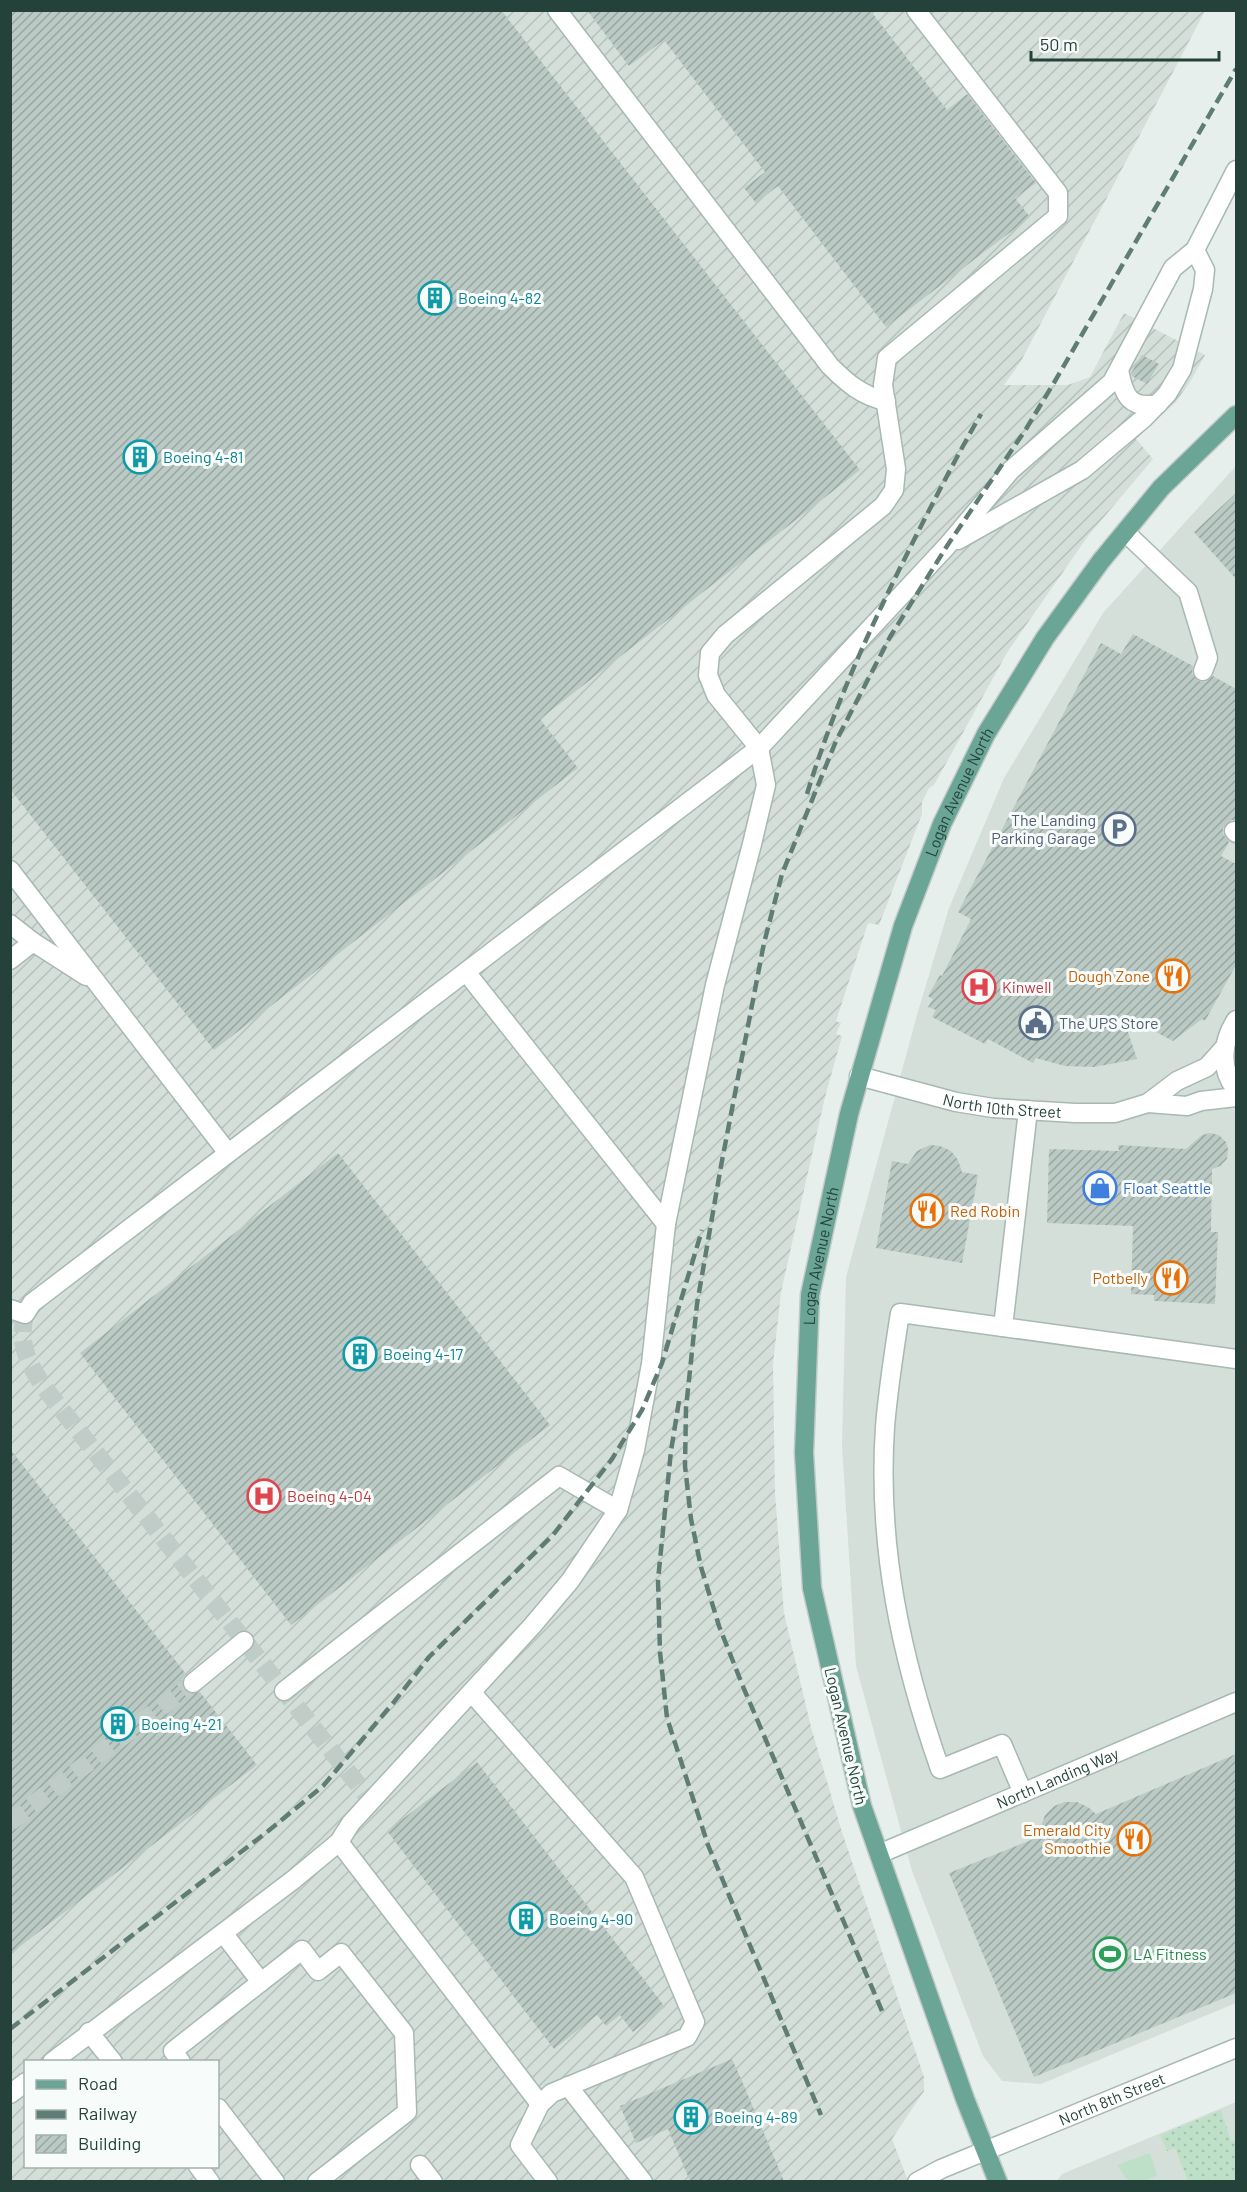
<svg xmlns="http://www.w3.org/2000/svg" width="1247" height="2192" font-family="Barlow,sans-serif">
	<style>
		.built { fill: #d4dfda }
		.industrial { fill: url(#industrial-furrows); fill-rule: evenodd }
		.grass { fill: url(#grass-dots) }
		.garden { fill: #bfe0c8 }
		.building { fill: url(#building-hatch) }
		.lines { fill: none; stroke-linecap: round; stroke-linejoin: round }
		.minor-tunnel { stroke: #bfccc8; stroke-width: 18; stroke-dasharray: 18 9; stroke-linecap: butt }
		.minor-casing { stroke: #a8b8b2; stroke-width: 21 }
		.major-casing { stroke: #c2cac8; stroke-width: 21 }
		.minor { stroke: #fff; stroke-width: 18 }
		.major { stroke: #6aa596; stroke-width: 18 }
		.rail { stroke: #5f7d75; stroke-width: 4.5; stroke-dasharray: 12 6; stroke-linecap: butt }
		.labels { text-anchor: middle; stroke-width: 6; stroke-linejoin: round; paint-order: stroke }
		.culture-label { font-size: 16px; fill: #0d838f; stroke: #f7fbf9; text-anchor: start }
		.street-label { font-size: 16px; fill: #24423a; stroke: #f7fbf9 }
		.service-label { font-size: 16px; fill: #4e5e75; stroke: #f7fbf9; text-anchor: end }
		.food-label { font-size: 16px; fill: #c56008; stroke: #f7fbf9; text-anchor: end }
		.health-label { font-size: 16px; fill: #be3a42; stroke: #f7fbf9; text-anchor: start }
		.shop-label { font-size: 16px; fill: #366cbe; stroke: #f7fbf9; text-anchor: start }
		.leisure-label { font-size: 16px; fill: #27864d; stroke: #f7fbf9; text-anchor: start }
	</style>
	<defs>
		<pattern id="industrial-furrows" width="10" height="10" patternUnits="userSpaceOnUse" patternTransform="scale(1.5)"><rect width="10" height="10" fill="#d4dfda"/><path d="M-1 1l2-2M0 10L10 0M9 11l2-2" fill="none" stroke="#b6c1bc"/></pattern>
		<pattern id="grass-dots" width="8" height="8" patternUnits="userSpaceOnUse" patternTransform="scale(1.5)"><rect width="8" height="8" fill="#bfe0c8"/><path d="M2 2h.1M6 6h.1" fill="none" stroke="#a4c1ad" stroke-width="1.8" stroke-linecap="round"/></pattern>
		<pattern id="building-hatch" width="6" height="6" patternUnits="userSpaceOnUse" patternTransform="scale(1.5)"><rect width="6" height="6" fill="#bbcac4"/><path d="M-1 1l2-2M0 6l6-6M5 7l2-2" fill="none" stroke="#98a6a0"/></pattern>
	</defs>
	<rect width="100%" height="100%" fill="#e6efeb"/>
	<path class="built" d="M 1236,466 L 1236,2003 L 1041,2084 L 1002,2081 L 983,2056 L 912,1871 L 856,1666 L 842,1445 L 846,1277 L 917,1015 L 949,908 L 1004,778 L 1103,613 Z
		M 1236,2102 L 1236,2181 L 1056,2182 L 1062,2174 Z"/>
	<path class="industrial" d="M 11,11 L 1205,11 L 1021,361 L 1004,385 L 1068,385 L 1090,377 L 1124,313 L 1205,355 L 1190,382 L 1175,403 L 1136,439 L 1153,459 L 1088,536 L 1008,651 L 934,785 L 929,788 L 922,802 L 922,814 L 879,925 L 868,923 L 836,1021 L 841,1023 L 836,1034 L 842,1036 L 825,1097 L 781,1292 L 773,1364 L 775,1493 L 784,1613 L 811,1727 L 841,1829 L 924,2077 L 924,2091 L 892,2139 L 908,2181 L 11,2182 ZM 26,2062 L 218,2062 L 218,2166 L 26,2166 Z"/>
	<path class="grass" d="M 1221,2110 L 1231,2141 L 1236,2140 L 1236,2181 L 1188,2181 L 1175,2148 L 1167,2151 L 1160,2135 Z"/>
	<path class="garden" d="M 1150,2153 L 1157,2175 L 1146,2181 L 1128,2181 L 1117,2165 Z"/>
	<path class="building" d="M 10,10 L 501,10 L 860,470 L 540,719 L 578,768 L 214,1050 L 10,789 Z
		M 587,10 L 870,10 L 947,110 L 967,94 L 1036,183 L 1015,198 L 1030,217 L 886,327 L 778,186 L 756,203 L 744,188 L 765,172 L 664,40 L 629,66 Z
		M 1142,355 L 1159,364 L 1147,384 L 1132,376 L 1131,373 Z
		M 1236,493 L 1236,579 L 1194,532 Z
		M 1133,634 L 1193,666 L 1192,673 L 1198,681 L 1205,682 L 1213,676 L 1236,689 L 1236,820 L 1231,820 L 1223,828 L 1223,834 L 1229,842 L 1221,856 L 1236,864 L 1236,965 L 1205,1021 L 1202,1019 L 1173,1041 L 1122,1014 L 1137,1059 L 1094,1067 L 1065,1066 L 1036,1058 L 1033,1063 L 988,1039 L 985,1044 L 932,1017 L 936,1010 L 928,1007 L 933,999 L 928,996 L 940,975 L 942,976 L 971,919 L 958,912 L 1101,643 L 1121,654 Z
		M 1210,1133 L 1219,1135 L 1226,1142 L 1228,1149 L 1227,1159 L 1220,1166 L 1212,1169 L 1211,1232 L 1218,1232 L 1215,1304 L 1154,1301 L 1154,1295 L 1131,1294 L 1133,1226 L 1047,1223 L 1049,1149 L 1119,1151 L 1118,1145 L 1186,1149 L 1202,1135 Z
		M 930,1145 L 940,1146 L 951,1151 L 958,1160 L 962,1172 L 978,1175 L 962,1263 L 876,1248 L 892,1161 L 908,1164 L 917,1151 Z
		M 338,1153 L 550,1425 L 291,1625 L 80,1353 Z
		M 10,1449 L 186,1674 L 182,1680 L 184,1690 L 190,1694 L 200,1692 L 257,1765 L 10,1954 Z
		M 1236,1754 L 1236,1993 L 1034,2077 L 949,1873 L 1041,1836 L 1041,1826 L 1045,1815 L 1054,1806 L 1065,1802 L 1077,1802 L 1088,1807 L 1096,1814 Z
		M 477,1762 L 665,2007 L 633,2032 L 620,2015 L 606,2026 L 597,2015 L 554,2049 L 387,1831 Z
		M 732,2059 L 742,2081 L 784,2181 L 690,2181 L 668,2129 L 636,2143 L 620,2106 Z"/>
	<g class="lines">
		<path class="minor-tunnel" d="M 25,1314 C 18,1345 27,1360 43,1386 L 371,1801
			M 10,1822 L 193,1683"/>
		<g class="minor-casing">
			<g id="minor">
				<path d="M 557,10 L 830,366 C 847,383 862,396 886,401"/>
				<path d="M 1119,370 C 1124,396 1129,409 1158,404"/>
				<path d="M 1125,532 L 1188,592 L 1208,658 L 1203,671"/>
				<path d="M 958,540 L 1082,470 L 1144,418 L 1167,394 L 1182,369 L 1203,289 L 1205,270 L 1195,250"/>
				<path d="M 1234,831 L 1236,833"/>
				<path d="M 10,870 L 228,1153"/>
				<path d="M 10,924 L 33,942 L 86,976"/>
				<path d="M 10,960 L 33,942"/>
				<path d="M 466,972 L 666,1224"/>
				<path d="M 1236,1020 C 1222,1042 1219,1068 1236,1090"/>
				<path id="s1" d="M 859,1076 L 956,1102 L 993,1108 L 1075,1113 L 1115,1113 L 1148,1103 L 1177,1081 L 1207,1067 L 1224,1048"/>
				<path d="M 1148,1103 L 1187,1106 L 1201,1101 L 1236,1097"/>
				<path d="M 1028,1110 L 1003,1327 L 1236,1359"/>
				<path d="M 10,1309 L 25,1314 L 32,1303 L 759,748 L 947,546 L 1011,470 L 1112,382 L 1173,268 L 1195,250 L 1236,170"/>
				<path d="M 1003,1327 L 900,1313 C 894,1351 888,1389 885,1427 C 877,1546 901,1657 940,1769 L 1002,1744 L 1023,1793"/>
				<path d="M 193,1683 L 244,1641"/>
				<path d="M 284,1691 L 559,1476 L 618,1510"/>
				<path d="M 339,1842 L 540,2104 L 552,2093 L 687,2037 L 695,2022 L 634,1877 L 472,1693"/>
				<path id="s2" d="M 879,1854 L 1236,1702"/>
				<path d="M 261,1982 L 302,1950 L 318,1971 L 341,1953 L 404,2033 L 407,2112 L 317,2182"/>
				<path d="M 89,2032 L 113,2062"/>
				<path d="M 52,2062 L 293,1880 L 339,1842 L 351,1823 L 532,1626 L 570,1581 L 618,1510 L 635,1450 L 651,1364 L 666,1224 L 715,985 L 752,844 L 766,785 L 759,748 L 716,695 L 708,675 L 710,653 L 725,635 L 883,506 L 894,490 L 896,469 L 883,385 L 887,358 L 1058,216 L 1058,193 L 916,10"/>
				<path d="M 181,2062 L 173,2051 L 261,1982 L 223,1933"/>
				<path d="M 568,2086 L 643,2182"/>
				<path d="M 10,2094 L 26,2082"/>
				<path d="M 540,2104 L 520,2145 L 548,2182"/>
				<path d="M 218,2108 L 275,2182"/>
				<path d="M 420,2165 L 433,2182"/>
				<path d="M 198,2166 L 210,2182"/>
				<path id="s3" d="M 917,2182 L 941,2169 L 1236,2048"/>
			</g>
		</g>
		<g class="major-casing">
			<g id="major">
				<path id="s4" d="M 998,2182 L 965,2099 L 862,1806 L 812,1588 L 804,1453 L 810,1295 L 849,1114 L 903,926 L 942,824 L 986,734 L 1045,638 L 1101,561 L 1161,488 L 1236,415"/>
			</g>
		</g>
		<use href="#minor" class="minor"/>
		<use href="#major" class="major"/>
		<path class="rail" d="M 807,794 C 835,702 876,615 919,530 C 939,491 959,452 981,414
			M 679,1401 L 671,1451 L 658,1580 L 660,1652 L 667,1718 L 708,1845 L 821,2115
			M 882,2011 L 744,1689 L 719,1626 L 701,1567 L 691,1519 L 685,1466 L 686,1408 L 697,1304 L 721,1166 L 764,943 L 782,874 L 836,741 L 890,637 L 947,546 L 1026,429 L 1055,381 L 1236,69
			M 10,2029 L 267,1832 L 323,1786 L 394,1702 L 429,1657 L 553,1535 L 612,1459 L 642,1410 L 662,1363 L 702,1230"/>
	</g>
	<defs>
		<g id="building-ring" transform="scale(1.725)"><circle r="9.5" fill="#f7fbf9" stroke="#0f9aa8" stroke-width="1.5"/><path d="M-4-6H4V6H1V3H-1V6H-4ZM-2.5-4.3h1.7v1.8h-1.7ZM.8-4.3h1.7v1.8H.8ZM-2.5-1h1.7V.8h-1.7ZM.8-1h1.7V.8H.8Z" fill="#0f9aa8"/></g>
		<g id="parking-ring" transform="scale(1.725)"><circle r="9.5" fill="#f7fbf9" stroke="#5c6f8a" stroke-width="1.5"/><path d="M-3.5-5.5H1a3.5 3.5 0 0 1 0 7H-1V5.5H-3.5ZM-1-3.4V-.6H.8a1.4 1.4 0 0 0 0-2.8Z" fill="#5c6f8a"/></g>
		<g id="restaurant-ring" transform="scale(1.725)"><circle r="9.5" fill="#f7fbf9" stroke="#e8710a" stroke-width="1.5"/><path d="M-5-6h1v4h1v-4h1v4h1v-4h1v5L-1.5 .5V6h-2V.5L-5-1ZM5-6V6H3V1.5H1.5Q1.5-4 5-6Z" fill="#e8710a"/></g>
		<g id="hospital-ring" transform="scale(1.725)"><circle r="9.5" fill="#f7fbf9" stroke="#e0444e" stroke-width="1.5"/><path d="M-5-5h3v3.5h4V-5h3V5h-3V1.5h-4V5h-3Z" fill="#e0444e"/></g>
		<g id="civic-ring" transform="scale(1.725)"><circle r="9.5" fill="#f7fbf9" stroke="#5c6f8a" stroke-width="1.5"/><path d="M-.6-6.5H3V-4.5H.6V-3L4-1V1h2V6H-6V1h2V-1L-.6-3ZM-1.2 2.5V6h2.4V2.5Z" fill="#5c6f8a"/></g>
		<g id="shop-ring" transform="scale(1.725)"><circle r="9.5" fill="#f7fbf9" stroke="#3f7fe0" stroke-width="1.5"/><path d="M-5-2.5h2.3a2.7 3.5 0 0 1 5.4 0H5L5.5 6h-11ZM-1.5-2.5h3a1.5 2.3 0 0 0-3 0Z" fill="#3f7fe0"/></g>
		<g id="stadium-ring" transform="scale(1.725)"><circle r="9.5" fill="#f7fbf9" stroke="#2e9e5b" stroke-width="1.5"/><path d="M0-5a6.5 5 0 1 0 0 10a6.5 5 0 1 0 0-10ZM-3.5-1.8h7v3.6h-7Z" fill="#2e9e5b"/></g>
	</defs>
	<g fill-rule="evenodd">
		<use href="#building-ring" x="435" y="298"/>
		<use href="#building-ring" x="140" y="457"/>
		<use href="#parking-ring" x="1119" y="829"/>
		<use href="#restaurant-ring" x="1173" y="976"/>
		<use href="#hospital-ring" x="979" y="987"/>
		<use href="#civic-ring" x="1036" y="1023"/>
		<use href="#shop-ring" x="1100" y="1188"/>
		<use href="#restaurant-ring" x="927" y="1211"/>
		<use href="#restaurant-ring" x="1171" y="1278"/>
		<use href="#building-ring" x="360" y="1354"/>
		<use href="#hospital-ring" x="264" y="1496"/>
		<use href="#building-ring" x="118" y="1724"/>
		<use href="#restaurant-ring" x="1134" y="1839"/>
		<use href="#building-ring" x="526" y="1919"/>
		<use href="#stadium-ring" x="1110" y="1954"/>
		<use href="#building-ring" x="691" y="2117"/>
	</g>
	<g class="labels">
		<g class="culture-label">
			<text x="458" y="304">Boeing 4-82</text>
			<text x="163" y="463">Boeing 4-81</text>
			<text x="383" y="1360">Boeing 4-17</text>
			<text x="141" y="1730">Boeing 4-21</text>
			<text x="549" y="1925">Boeing 4-90</text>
			<text x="714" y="2123">Boeing 4-89</text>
		</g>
		<g class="street-label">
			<text dy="6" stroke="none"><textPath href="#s4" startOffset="1443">Logan Avenue North</textPath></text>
			<text dy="6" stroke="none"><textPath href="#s1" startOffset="147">North 10th Street</textPath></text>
			<text dy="6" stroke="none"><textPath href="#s4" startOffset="957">Logan Avenue North</textPath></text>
			<text transform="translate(846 1736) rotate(77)" y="6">Logan Avenue North</text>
			<text dy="6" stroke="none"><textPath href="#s2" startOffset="194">North Landing Way</textPath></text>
			<text dy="6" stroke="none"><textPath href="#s3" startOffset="212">North 8th Street</textPath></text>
		</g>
		<g class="service-label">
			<text x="1096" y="826">The Landing<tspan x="1096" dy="18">Parking Garage</tspan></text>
			<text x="1059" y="1029" text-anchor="start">The UPS Store</text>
		</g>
		<g class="food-label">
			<text x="1150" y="982">Dough Zone</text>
			<text x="950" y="1217" text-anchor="start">Red Robin</text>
			<text x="1148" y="1284">Potbelly</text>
			<text x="1111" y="1836">Emerald City<tspan x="1111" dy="18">Smoothie</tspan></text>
		</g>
		<g class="health-label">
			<text x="1002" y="993">Kinwell</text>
			<text x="287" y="1502">Boeing 4-04</text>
		</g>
		<g class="shop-label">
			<text x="1123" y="1194">Float Seattle</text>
		</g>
		<g class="leisure-label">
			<text x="1133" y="1960">LA Fitness</text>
		</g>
	</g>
	<rect width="1247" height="2192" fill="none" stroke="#24423a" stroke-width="24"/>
	<rect x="24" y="2060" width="195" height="108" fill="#f7fbf9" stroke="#a3b1ad" stroke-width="1.5"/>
	<rect x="36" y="2080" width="30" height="9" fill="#6aa596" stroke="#a3b1ad" stroke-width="1.5"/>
	<text x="78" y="2090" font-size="18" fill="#24423a">Road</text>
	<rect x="36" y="2110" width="30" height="9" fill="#5f7d75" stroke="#a3b1ad" stroke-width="1.5"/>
	<text x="78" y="2120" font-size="18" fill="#24423a">Railway</text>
	<rect x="36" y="2135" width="30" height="18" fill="url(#building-hatch)" stroke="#a3b1ad" stroke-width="1.5"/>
	<text x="78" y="2150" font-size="18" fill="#24423a">Building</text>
	<path d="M1031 51v9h188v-9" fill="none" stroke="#24423a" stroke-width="3"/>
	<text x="1040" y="51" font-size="18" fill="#24423a" stroke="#f7fbf9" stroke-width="4.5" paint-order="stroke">50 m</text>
</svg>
